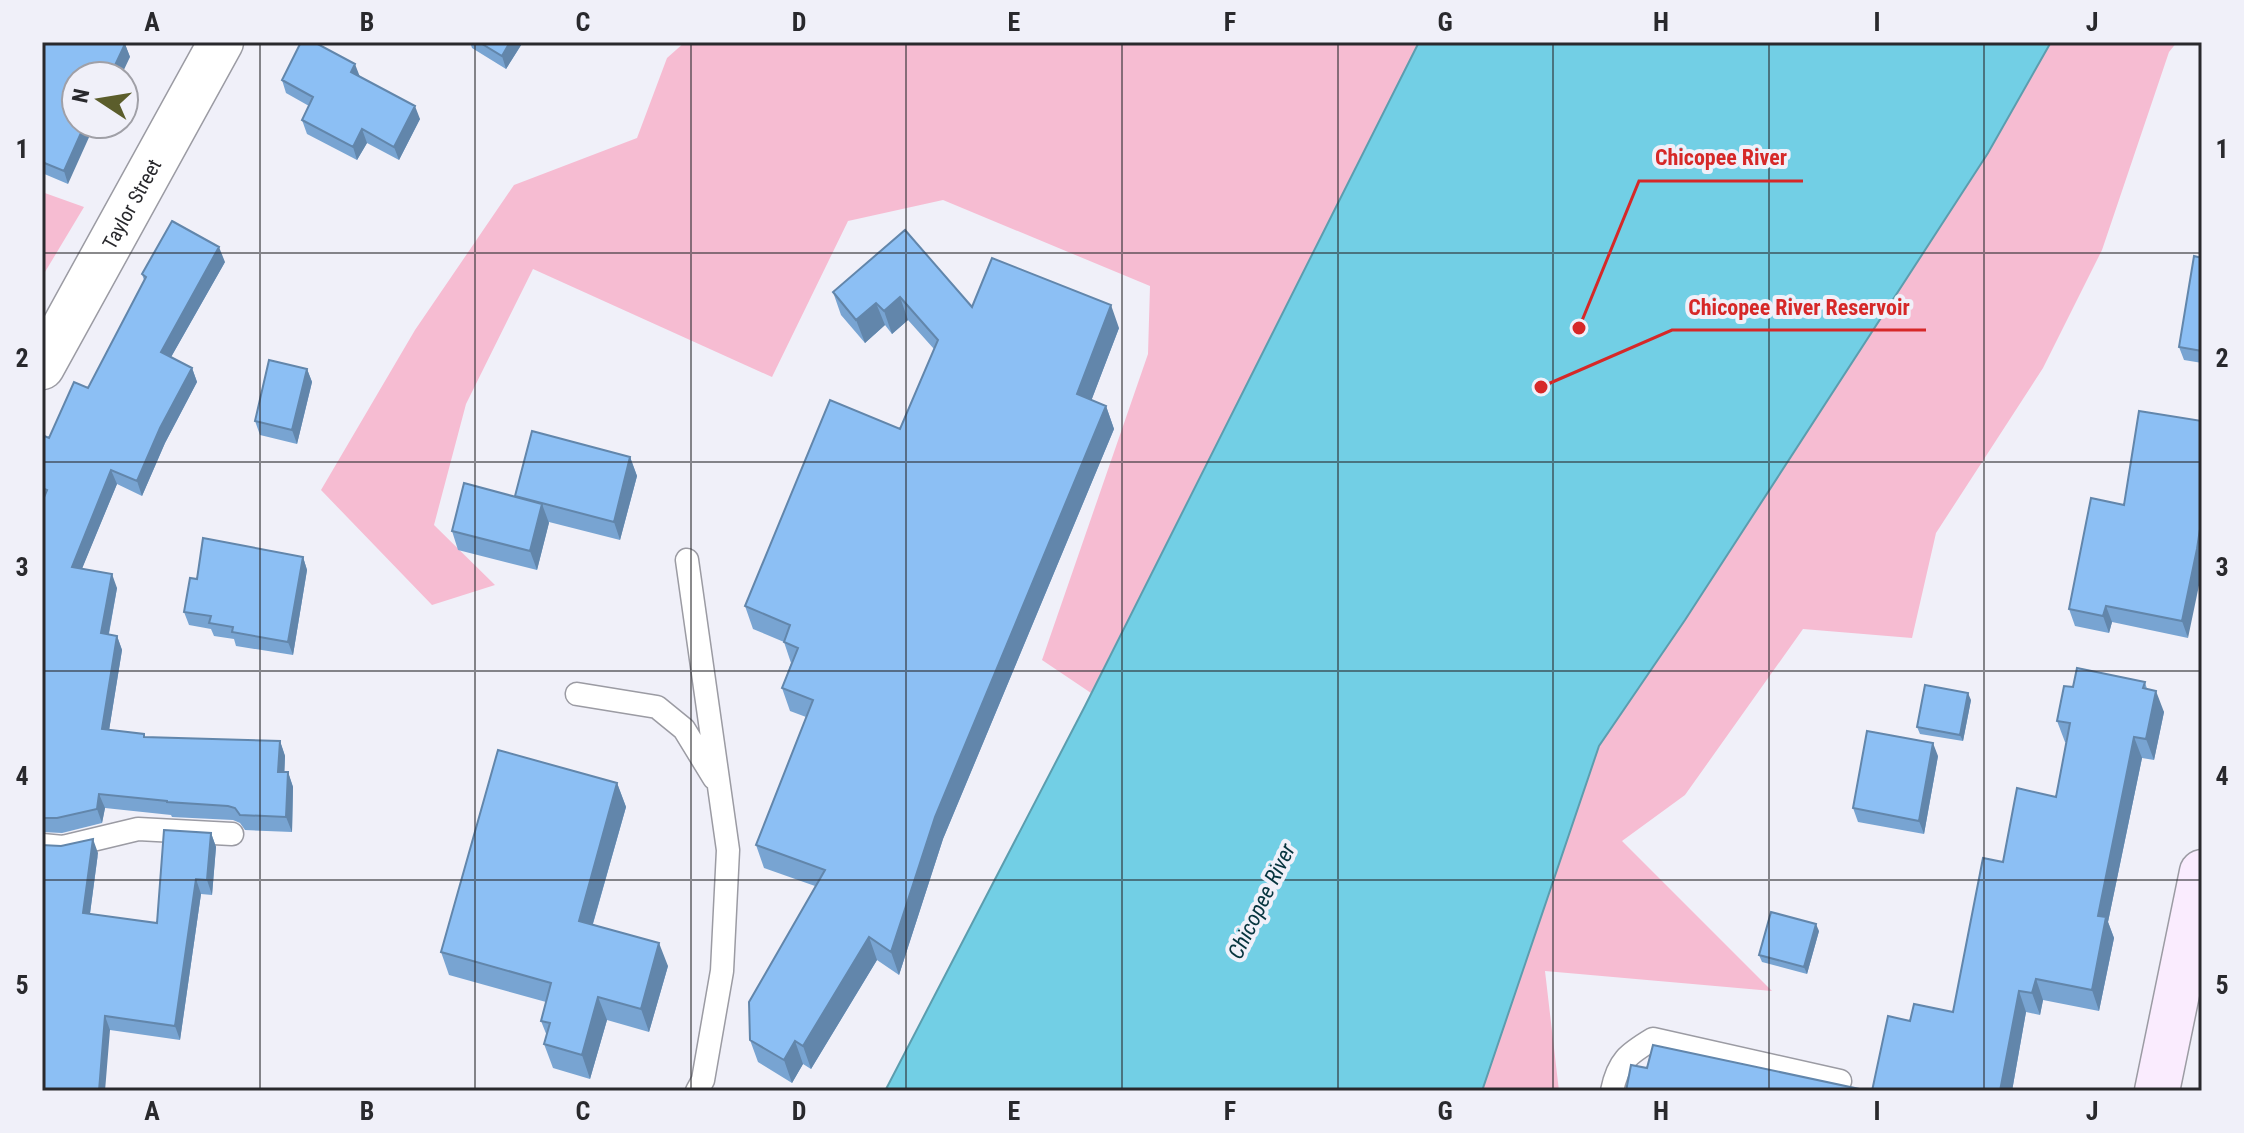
<svg xmlns="http://www.w3.org/2000/svg" width="2244" height="1133" font-family="'Roboto Condensed',sans-serif">
	<style>
		.green { fill: #f6bcd2 }
		.water { fill: #72cfe5; stroke: #5c9dae; stroke-width: 2 }
		.lines { fill: none; stroke-linecap: round; stroke-linejoin: round }
		.lane-casing { stroke: #9b9ba3; stroke-width: 25 }
		.street-casing { stroke: #9b9ba3; stroke-width: 47 }
		.secondary-casing { stroke: #9b9ba3; stroke-width: 47 }
		.lane { stroke: #fff; stroke-width: 22 }
		.street { stroke: #fff; stroke-width: 44 }
		.secondary { stroke: #faecfe; stroke-width: 44 }
		.wall { fill: #78a4d2 }
		.shaded-wall { fill: #6286ab }
		.building { fill: #8cbff4; stroke: #6286ab; stroke-width: 2 }
		.grid { fill: none; stroke: #29292d; stroke-width: 2; stroke-opacity: 0.55 }
		.labels { text-anchor: middle; stroke-width: 8; stroke-linejoin: round; paint-order: stroke }
		.street-label { font-size: 20px; fill: #29292d; stroke: #f0f0f9 }
		.water-label { font-size: 22px; font-style: italic; fill: #06343e; stroke: #f0f0f9 }
		.leader { fill: none; stroke: #d62828; stroke-width: 3 }
		.callout-dot { fill: #d62828; stroke: #f0f0f9; stroke-width: 3 }
		.callout-label { font-size: 22px; text-anchor: middle; font-weight: bold; fill: #d62828; stroke: #f0f0f9; stroke-width: 8; stroke-linejoin: round; paint-order: stroke }
		.neatline { fill: none; stroke: #29292d; stroke-width: 3 }
		.grid-label { font-size: 26px; text-anchor: middle; font-weight: bold; fill: #29292d }
	</style>
	<rect width="100%" height="100%" fill="#f0f0f9"/>
	<path class="green" d="M 685,42 L 1419,42 L 1091,693 L 1042,660 L 1148,354 L 1150,286 L 943,200 L 848,221 L 772,377 L 533,269 L 466,404 L 434,525 L 495,585 L 432,605 L 321,490 L 415,330 L 514,185 L 637,138 L 667,58 Z
		M 2051,42 L 2177,42 L 2169,52 L 2102,250 L 2043,368 L 1936,533 L 1912,638 L 1803,629 L 1685,795 L 1622,841 L 1772,991 L 1545,971 L 1559,1091 L 1482,1091 L 1599,746 L 1685,620 L 1988,153 Z
		M 42,192 L 84,207 L 42,277 Z"/>
	<path class="water" d="M 1419,42 L 2051,42 L 1988,153 L 1685,620 L 1599,746 L 1482,1091 L 885,1091 L 1085,706 Z"/>
	<g class="lines">
		<g class="lane-casing">
			<path id="lane" d="M 687,560 L 728,850 L 722,971 L 703,1080 L 697,1091
				M 577,694 L 657,707 L 684,729 L 714,778
				M 42,845 L 63,847 L 138,829 L 232,834
				M 1612,1091 C 1618,1061 1628,1054 1653,1039 L 1840,1081"/>
		</g>
		<g class="street-casing">
			<g id="street">
				<path id="s1" d="M 42,367 L 221,42"/>
			</g>
		</g>
		<g class="secondary-casing">
			<path id="secondary" d="M 2157,1091 L 2202,872"/>
		</g>
		<use href="#lane" class="lane"/>
		<use href="#street" class="street"/>
		<use href="#secondary" class="secondary"/>
	</g>
	<path class="wall" d="M 42,42 L 125,44 L 130,57 L 76,76 L 68,184 L 42,173 Z
		M 470,42 L 523,42 L 506,69 L 472,48 Z
		M 360,76 L 420,119 L 399,160 L 367,143 L 357,160 L 307,134 L 302,120 L 309,106 L 286,93 L 282,80 Z
		M 905,230 L 972,307 L 1119,328 L 1091,401 L 1106,406 L 1114,429 L 943,839 L 899,975 L 877,960 L 811,1069 L 803,1064 L 792,1083 L 758,1062 L 750,1040 L 815,886 L 764,868 L 756,845 L 806,717 L 790,711 L 782,688 L 791,663 L 784,642 L 753,629 L 745,606 L 900,429 L 934,349 L 908,320 L 892,334 L 885,325 L 865,343 L 841,315 L 833,292 Z
		M 2202,258 L 2202,363 L 2184,360 L 2179,347 Z
		M 225,262 L 171,357 L 192,368 L 197,382 L 165,443 L 142,496 L 117,484 L 82,568 L 117,588 L 109,634 L 117,636 L 122,650 L 109,730 L 144,734 L 145,737 L 280,741 L 285,756 L 284,772 L 288,772 L 293,787 L 292,832 L 245,830 L 240,823 L 233,820 L 172,817 L 171,815 L 105,808 L 102,823 L 62,833 L 42,832 L 42,435 L 49,438 L 88,388 L 144,280 L 142,274 Z
		M 307,369 L 312,382 L 297,444 L 260,435 L 255,421 Z
		M 2139,411 L 2188,638 L 2112,622 L 2109,633 L 2075,626 L 2069,609 L 2124,505 Z
		M 630,457 L 637,476 L 620,540 L 549,522 L 537,570 L 458,550 L 452,531 L 515,497 Z
		M 303,557 L 307,570 L 293,655 L 236,646 L 234,639 L 214,636 L 211,629 L 189,625 L 184,612 L 197,579 Z
		M 2145,682 L 2147,689 L 2164,712 L 2154,760 L 2142,758 L 2108,922 L 2114,938 L 2099,1011 L 2043,1000 L 2040,1015 L 2026,1012 L 2012,1091 L 1872,1091 L 1910,1021 L 1953,1012 L 2003,862 L 2056,797 L 2066,742 L 2065,742 L 2057,721 L 2073,687 Z
		M 1971,700 L 1963,741 L 1920,734 L 1917,727 Z
		M 1938,756 L 1924,834 L 1858,822 L 1853,808 Z
		M 617,783 L 626,807 L 593,924 L 668,966 L 649,1032 L 607,1020 L 590,1079 L 553,1068 L 544,1044 L 547,1036 L 541,1021 L 546,1002 L 449,975 L 441,952 Z
		M 211,833 L 216,847 L 212,895 L 201,894 L 180,1040 L 110,1030 L 42,1091 L 98,853 L 90,914 L 157,923 Z
		M 1819,931 L 1807,974 L 1762,962 L 1759,955 Z"/>
	<path class="shaded-wall" d="M 510,42 L 523,42 L 506,69 L 502,56 Z
		M 125,44 L 130,57 L 121,76 L 110,76 Z
		M 355,64 L 360,77 L 351,72 Z
		M 415,106 L 420,119 L 399,160 L 394,147 Z
		M 85,124 L 95,124 L 68,184 L 64,171 Z
		M 362,129 L 367,143 L 357,160 L 353,147 Z
		M 219,247 L 225,262 L 166,366 L 161,352 Z
		M 900,297 L 908,320 L 892,334 L 884,311 Z
		M 876,303 L 885,325 L 865,343 L 856,320 Z
		M 1111,305 L 1119,328 L 1085,417 L 1077,394 Z
		M 192,368 L 197,382 L 165,443 L 142,496 L 137,481 L 160,428 Z
		M 307,369 L 312,382 L 297,444 L 292,430 Z
		M 1106,406 L 1114,429 L 943,839 L 899,975 L 891,952 L 935,817 Z
		M 630,457 L 637,476 L 620,540 L 614,522 Z
		M 111,470 L 117,484 L 77,581 L 72,567 Z
		M 542,504 L 549,523 L 537,570 L 530,551 Z
		M 2202,516 L 2202,571 L 2188,638 L 2182,621 Z
		M 303,557 L 307,570 L 293,655 L 288,642 Z
		M 112,574 L 117,588 L 106,648 L 101,633 Z
		M 2106,606 L 2112,622 L 2109,633 L 2103,616 Z
		M 117,636 L 122,650 L 107,743 L 102,729 Z
		M 2156,691 L 2164,712 L 2154,760 L 2146,739 Z
		M 1968,693 L 1971,700 L 1963,741 L 1960,735 Z
		M 2134,737 L 2142,758 L 2108,922 L 2114,938 L 2099,1011 L 2092,990 L 2098,916 Z
		M 280,741 L 285,756 L 284,786 L 278,772 Z
		M 1933,743 L 1938,756 L 1924,834 L 1919,821 Z
		M 288,772 L 293,787 L 292,832 L 286,817 Z
		M 617,783 L 626,807 L 587,944 L 579,921 Z
		M 99,794 L 105,808 L 102,823 L 97,809 Z
		M 211,833 L 216,847 L 212,895 L 207,880 Z
		M 93,839 L 98,853 L 88,928 L 83,913 Z
		M 196,879 L 201,894 L 180,1040 L 175,1026 Z
		M 1816,924 L 1819,931 L 1807,974 L 1804,967 Z
		M 869,937 L 877,960 L 811,1069 L 803,1046 Z
		M 659,943 L 668,966 L 649,1032 L 641,1009 Z
		M 2036,979 L 2043,1000 L 2040,1015 L 2032,993 Z
		M 2019,991 L 2026,1012 L 2012,1091 L 2000,1091 Z
		M 598,997 L 607,1020 L 590,1079 L 582,1055 Z
		M 105,1016 L 110,1030 L 105,1091 L 99,1091 Z
		M 795,1041 L 803,1064 L 792,1083 L 784,1060 Z"/>
	<path class="building" d="M 42,42 L 121,42 L 125,44 L 110,76 L 76,76 L 76,124 L 85,124 L 64,171 L 42,162 Z
		M 301,42 L 314,42 L 355,64 L 351,72 L 415,106 L 394,147 L 362,129 L 353,147 L 302,120 L 313,97 L 282,80 Z
		M 479,42 L 510,42 L 502,56 Z
		M 172,221 L 219,247 L 161,352 L 192,368 L 160,428 L 137,481 L 111,470 L 72,567 L 112,574 L 101,633 L 117,636 L 102,729 L 144,734 L 144,737 L 280,741 L 278,772 L 288,772 L 286,817 L 240,815 L 235,808 L 228,806 L 167,802 L 167,801 L 99,794 L 97,809 L 57,818 L 42,818 L 42,502 L 47,490 L 42,488 L 42,435 L 49,438 L 74,382 L 88,388 L 146,277 L 142,274 Z
		M 905,230 L 972,307 L 992,258 L 1111,305 L 1077,394 L 1106,406 L 935,817 L 891,952 L 869,937 L 803,1046 L 795,1041 L 784,1060 L 750,1040 L 749,1002 L 825,870 L 756,845 L 813,700 L 782,688 L 798,648 L 784,642 L 790,625 L 745,606 L 830,400 L 900,429 L 938,340 L 900,297 L 884,311 L 876,303 L 856,320 L 833,292 Z
		M 2194,256 L 2202,258 L 2202,351 L 2179,347 Z
		M 269,360 L 307,369 L 292,430 L 255,421 Z
		M 2139,411 L 2202,421 L 2202,516 L 2197,549 L 2182,621 L 2106,606 L 2103,616 L 2069,609 L 2091,498 L 2124,505 Z
		M 532,431 L 630,457 L 614,522 L 515,496 Z
		M 464,483 L 542,504 L 530,551 L 452,531 Z
		M 203,538 L 303,557 L 288,642 L 232,632 L 233,627 L 209,623 L 211,616 L 184,612 L 190,578 L 197,579 Z
		M 2077,668 L 2145,682 L 2143,688 L 2156,691 L 2146,739 L 2134,737 L 2098,916 L 2106,917 L 2092,990 L 2036,979 L 2032,993 L 2019,991 L 2000,1091 L 1872,1091 L 1888,1016 L 1910,1021 L 1914,1004 L 1953,1012 L 1983,858 L 2003,862 L 2017,788 L 2056,797 L 2070,723 L 2057,721 L 2064,686 L 2073,687 Z
		M 1925,685 L 1968,693 L 1960,735 L 1917,727 Z
		M 1867,731 L 1933,743 L 1919,821 L 1853,808 Z
		M 498,750 L 617,783 L 579,921 L 659,943 L 641,1009 L 598,997 L 582,1055 L 544,1044 L 550,1023 L 541,1021 L 551,983 L 441,952 Z
		M 164,830 L 211,833 L 207,880 L 196,879 L 175,1026 L 105,1016 L 99,1091 L 42,1091 L 42,845 L 61,846 L 93,839 L 83,913 L 157,923 Z
		M 1771,912 L 1816,924 L 1804,967 L 1759,955 Z
		M 1653,1045 L 1869,1091 L 1626,1091 L 1631,1065 L 1647,1068 Z"/>
	<path class="grid" d="M 260,42 L 260,1091M 475,42 L 475,1091M 691,42 L 691,1091M 906,42 L 906,1091M 1122,42 L 1122,1091M 1338,42 L 1338,1091M 1553,42 L 1553,1091M 1769,42 L 1769,1091M 1984,42 L 1984,1091M 42,253 L 2202,253M 42,462 L 2202,462M 42,671 L 2202,671M 42,880 L 2202,880"/>
	<g class="labels">
		<g class="street-label">
			<text dy="7" stroke="none"><textPath href="#s1" startOffset="186">Taylor Street</textPath></text>
		</g>
		<g class="water-label">
			<text transform="translate(1261 901) rotate(-64)" y="8">Chicopee River</text>
		</g>
	</g>
	<path class="leader" d="M1579 328L1639 181H1803M1541 387L1672 330H1926"/>
	<g class="callout-dot">
		<circle cx="1579" cy="328" r="8"/>
		<circle cx="1541" cy="387" r="8"/>
	</g>
	<g class="callout-label">
		<text x="1721" y="165">Chicopee River</text>
		<text x="1799" y="315">Chicopee River Reservoir</text>
	</g>
	<rect width="2244" height="1133" fill="none" stroke="#f0f0f9" stroke-width="88"/>
	<g transform="translate(100 100) rotate(282)"><circle r="38" fill="#f0f0f9" stroke="#a0a0a7" stroke-width="2"/>
	<path d="M0-6L14 30L0 20L-14 30Z" fill="#5b5d2b"/>
	<text y="-12" font-size="22" font-weight="bold" text-anchor="middle" fill="#29292d">N</text>
	</g>
	<rect x="44" y="44" width="2156" height="1045" class="neatline"/>
	<g class="grid-label">
		<text x="152" y="31">A</text>
		<text x="367" y="31">B</text>
		<text x="583" y="31">C</text>
		<text x="799" y="31">D</text>
		<text x="1014" y="31">E</text>
		<text x="1230" y="31">F</text>
		<text x="1445" y="31">G</text>
		<text x="1661" y="31">H</text>
		<text x="1877" y="31">I</text>
		<text x="2092" y="31">J</text>
		<text x="22" y="158">1</text>
		<text x="2222" y="158">1</text>
		<text x="22" y="367">2</text>
		<text x="2222" y="367">2</text>
		<text x="22" y="576">3</text>
		<text x="2222" y="576">3</text>
		<text x="22" y="785">4</text>
		<text x="2222" y="785">4</text>
		<text x="22" y="994">5</text>
		<text x="2222" y="994">5</text>
		<text x="152" y="1120">A</text>
		<text x="367" y="1120">B</text>
		<text x="583" y="1120">C</text>
		<text x="799" y="1120">D</text>
		<text x="1014" y="1120">E</text>
		<text x="1230" y="1120">F</text>
		<text x="1445" y="1120">G</text>
		<text x="1661" y="1120">H</text>
		<text x="1877" y="1120">I</text>
		<text x="2092" y="1120">J</text>
	</g>
</svg>
